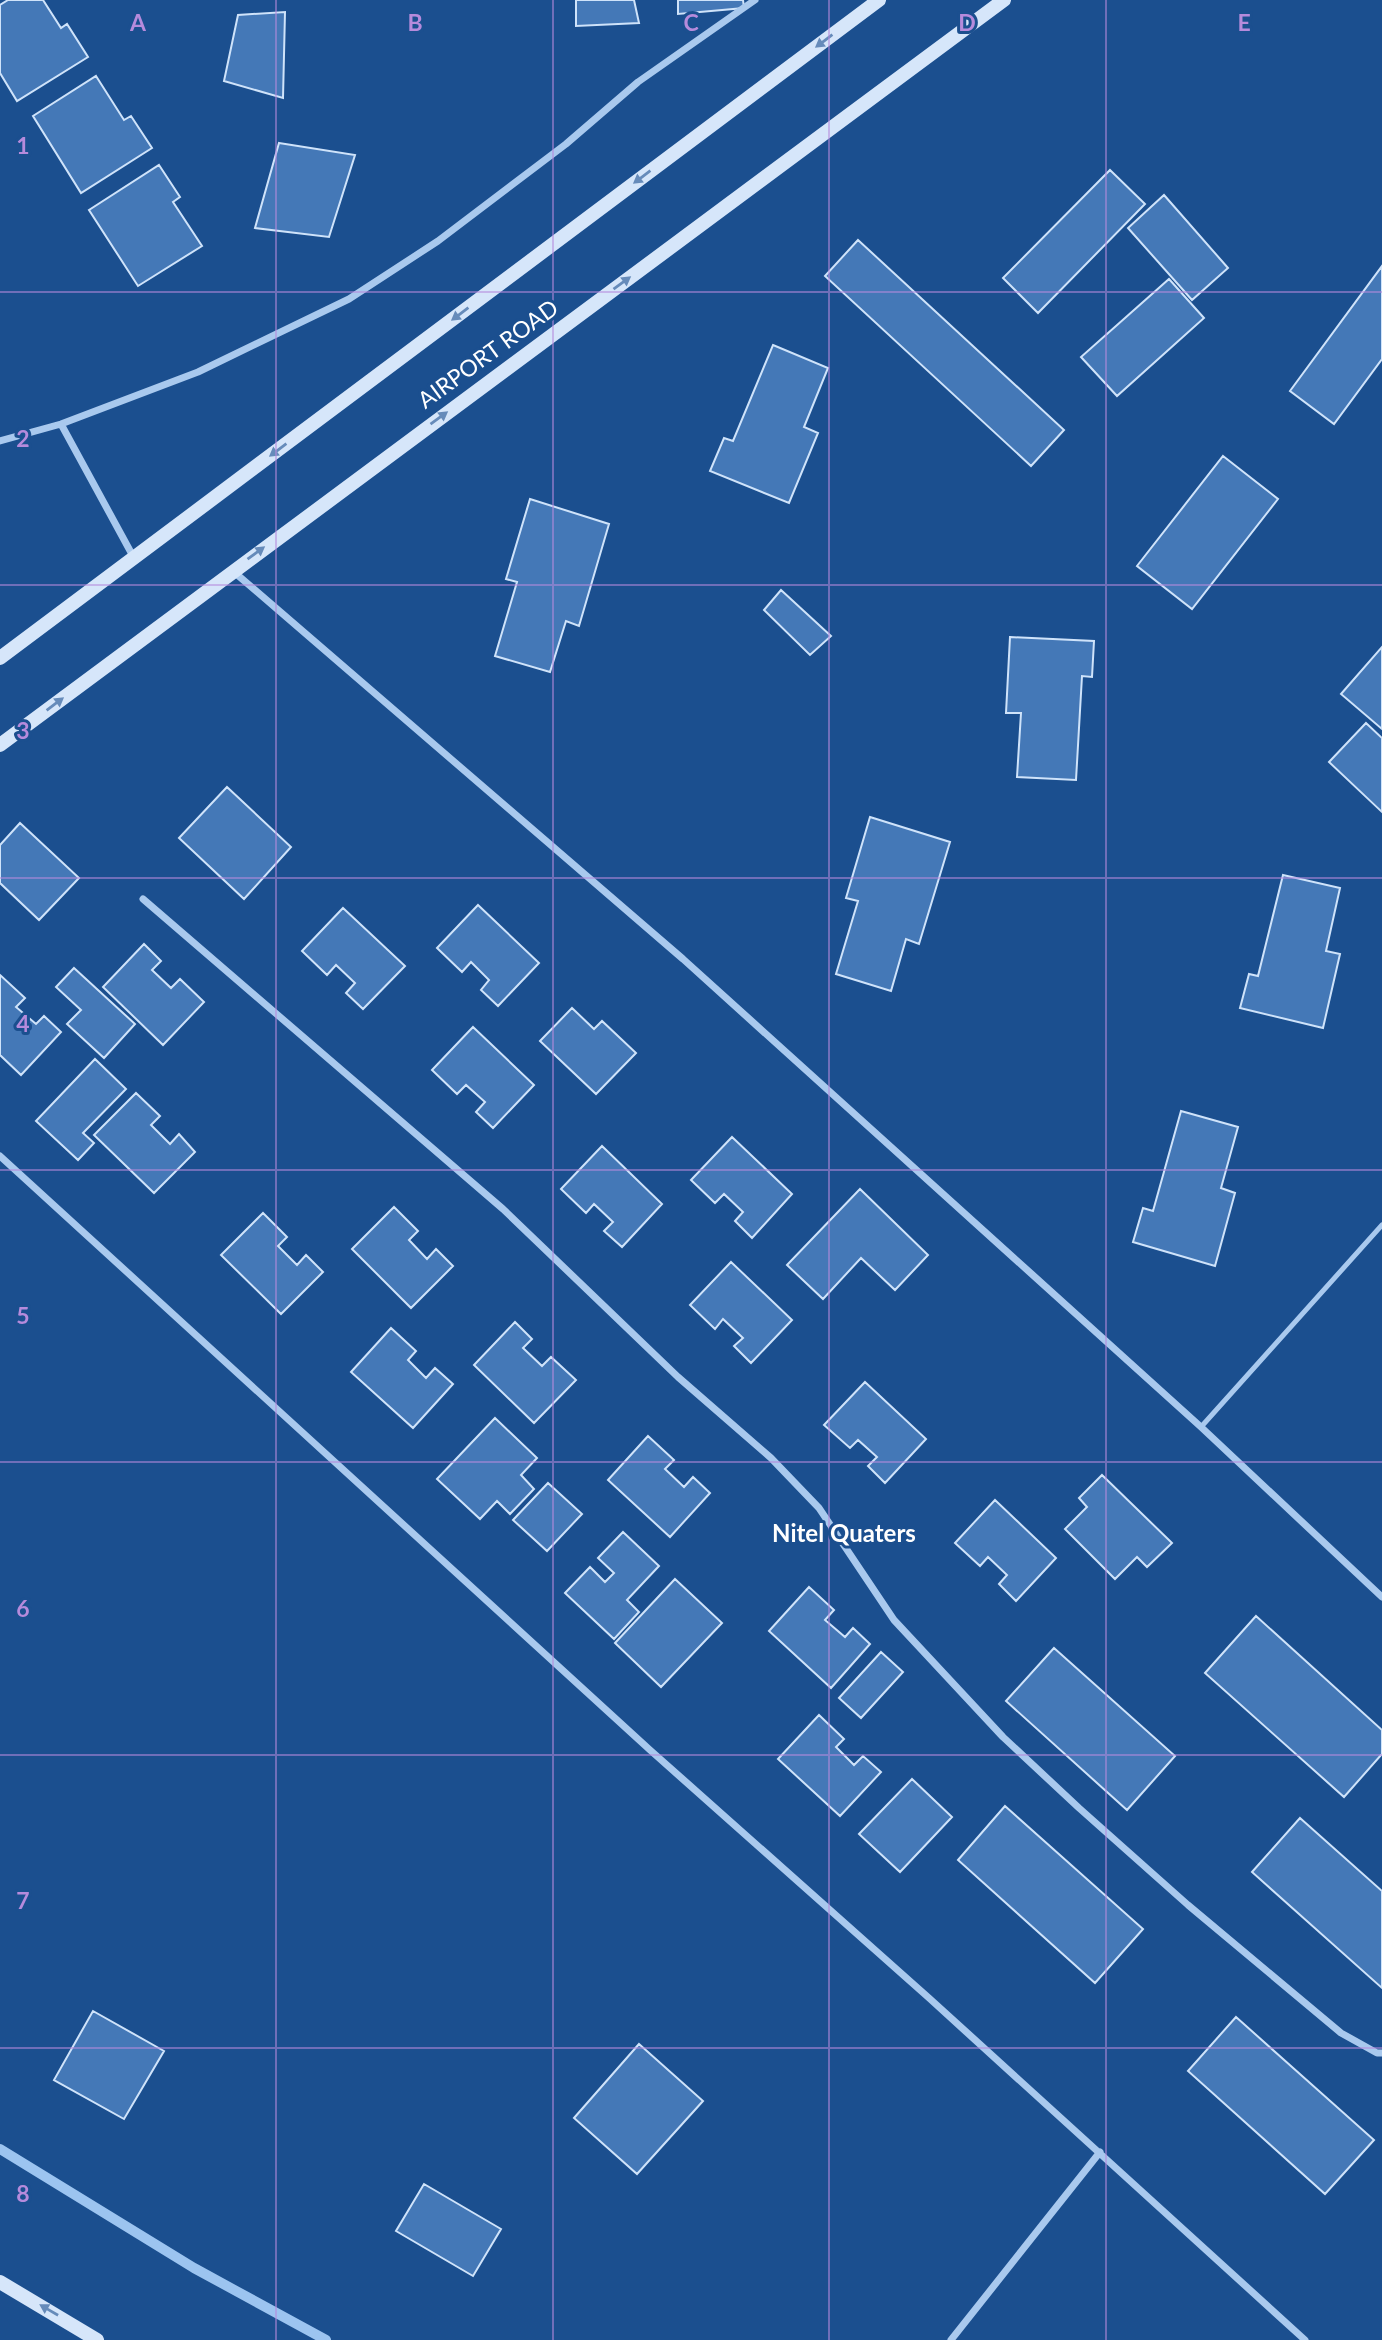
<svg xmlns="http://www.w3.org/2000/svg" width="1382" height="2340" font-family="Lato,sans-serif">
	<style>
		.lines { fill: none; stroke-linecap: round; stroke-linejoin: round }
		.stream { stroke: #9cc4f0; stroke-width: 10 }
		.building { fill: #4478b7; stroke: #cfe3fa; stroke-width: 2 }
		.lane { stroke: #a9c9ee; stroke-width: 5 }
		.street { stroke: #a9c9ee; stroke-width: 7 }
		.secondary { stroke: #d6e6fa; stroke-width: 14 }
		.oneway { fill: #668bba }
		.grid { fill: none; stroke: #b68bdc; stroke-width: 2; stroke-opacity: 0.55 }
		.labels { text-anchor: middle; stroke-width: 6; stroke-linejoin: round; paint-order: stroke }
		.street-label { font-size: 23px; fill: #fff; stroke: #1b4f8f }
		.neighbourhood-label { font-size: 24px; font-weight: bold; fill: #fff; stroke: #1b4f8f }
		.grid-label { font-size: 23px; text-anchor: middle; font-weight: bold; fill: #b68bdc; stroke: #1b4f8f; stroke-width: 6; stroke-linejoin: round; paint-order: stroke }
	</style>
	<rect width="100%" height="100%" fill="#1b4f8f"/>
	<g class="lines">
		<path class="stream" d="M 0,2149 L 194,2268 L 326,2340"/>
	</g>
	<path class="building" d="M 8,0 L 43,0 L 61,28 L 67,24 L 88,57 L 17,101 L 0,73 L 0,5 Z
		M 576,0 L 634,0 L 639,23 L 576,26 Z
		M 678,0 L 743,0 L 744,8 L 678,14 Z
		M 285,12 L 283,98 L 224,81 L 238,15 Z
		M 96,76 L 124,120 L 131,116 L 152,148 L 81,193 L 33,116 Z
		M 279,143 L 355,155 L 329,237 L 255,228 Z
		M 159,165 L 180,197 L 173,202 L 202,246 L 138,286 L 89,210 Z
		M 1110,170 L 1145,204 L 1038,313 L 1003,278 Z
		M 1164,195 L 1228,268 L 1192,300 L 1128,228 Z
		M 858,240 L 1064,430 L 1031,466 L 825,276 Z
		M 1382,266 L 1382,359 L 1334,424 L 1290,391 Z
		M 1169,279 L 1204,318 L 1117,396 L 1081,357 Z
		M 773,345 L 828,368 L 804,427 L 818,433 L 789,503 L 710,471 L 724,438 L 733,441 Z
		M 1223,456 L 1278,499 L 1192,609 L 1137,566 Z
		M 530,499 L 609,524 L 579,626 L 566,621 L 550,672 L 495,656 L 517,582 L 506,579 Z
		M 781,590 L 831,636 L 810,655 L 764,610 Z
		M 1010,637 L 1094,641 L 1092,677 L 1082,676 L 1076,780 L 1017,777 L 1021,713 L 1006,713 Z
		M 1382,647 L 1382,729 L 1341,694 Z
		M 1366,723 L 1382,738 L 1382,812 L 1329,762 Z
		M 227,787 L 291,847 L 244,899 L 179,838 Z
		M 870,817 L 950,842 L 919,944 L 906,939 L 891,991 L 836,974 L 858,901 L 846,898 Z
		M 20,823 L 79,878 L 39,920 L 0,883 L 0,845 Z
		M 1283,875 L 1340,888 L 1326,951 L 1340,954 L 1323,1028 L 1240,1008 L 1249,974 L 1258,976 Z
		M 478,905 L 539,963 L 498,1006 L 481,990 L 489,980 L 471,962 L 462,972 L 437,948 Z
		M 343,908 L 405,966 L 363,1009 L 346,993 L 355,983 L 336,965 L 327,975 L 302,951 Z
		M 144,944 L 161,961 L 152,970 L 171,988 L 180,979 L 204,1002 L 163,1045 L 103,987 Z
		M 74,968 L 135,1024 L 104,1058 L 67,1024 L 81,1010 L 56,987 Z
		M 0,975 L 25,998 L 16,1007 L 36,1024 L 44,1016 L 61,1032 L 21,1075 L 0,1055 Z
		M 572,1008 L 594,1029 L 602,1021 L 636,1053 L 596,1094 L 540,1041 Z
		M 473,1027 L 534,1085 L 493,1128 L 476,1112 L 485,1102 L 466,1085 L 457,1094 L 432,1070 Z
		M 95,1059 L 126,1089 L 83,1133 L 94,1143 L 78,1160 L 36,1121 Z
		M 136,1093 L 160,1116 L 151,1125 L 170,1144 L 179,1134 L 195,1152 L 154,1193 L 94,1135 Z
		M 1181,1111 L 1238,1127 L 1221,1188 L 1235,1193 L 1215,1266 L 1133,1242 L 1143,1208 L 1153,1211 Z
		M 732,1137 L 792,1194 L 752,1238 L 735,1221 L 743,1212 L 724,1194 L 715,1203 L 691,1180 Z
		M 602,1146 L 662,1204 L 622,1247 L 604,1231 L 613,1222 L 594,1204 L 586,1213 L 561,1189 Z
		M 860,1189 L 928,1255 L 895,1290 L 861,1258 L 823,1299 L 787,1265 Z
		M 394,1207 L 418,1231 L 409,1240 L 427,1259 L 436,1249 L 453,1266 L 411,1308 L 352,1249 Z
		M 263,1213 L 287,1237 L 278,1246 L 297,1265 L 306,1255 L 323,1272 L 281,1314 L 221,1255 Z
		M 731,1262 L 792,1320 L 751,1363 L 734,1346 L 743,1338 L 723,1319 L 715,1329 L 690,1305 Z
		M 515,1322 L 532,1339 L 523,1348 L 542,1366 L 551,1357 L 576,1380 L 534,1423 L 474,1365 Z
		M 391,1328 L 416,1351 L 408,1360 L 426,1378 L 435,1368 L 453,1384 L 413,1428 L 351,1372 Z
		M 865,1382 L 926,1439 L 885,1483 L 868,1466 L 877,1457 L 858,1440 L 850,1448 L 824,1425 Z
		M 495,1418 L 537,1458 L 521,1475 L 534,1489 L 510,1514 L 497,1501 L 480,1519 L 437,1479 Z
		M 648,1436 L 674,1460 L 665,1469 L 684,1487 L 693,1477 L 710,1493 L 670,1537 L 608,1480 Z
		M 1102,1475 L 1172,1543 L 1147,1567 L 1137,1557 L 1115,1579 L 1065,1529 L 1087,1507 L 1079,1498 Z
		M 548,1483 L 582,1514 L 547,1551 L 513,1520 Z
		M 995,1500 L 1056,1558 L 1016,1601 L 999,1584 L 1007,1575 L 988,1557 L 980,1566 L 955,1543 Z
		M 623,1532 L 659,1566 L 627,1600 L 639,1612 L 614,1639 L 565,1593 L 590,1567 L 605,1582 L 614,1573 L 598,1558 Z
		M 675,1579 L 722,1623 L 661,1687 L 615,1643 Z
		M 809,1587 L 834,1610 L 825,1620 L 845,1637 L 853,1628 L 870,1644 L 831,1688 L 769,1631 Z
		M 1256,1616 L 1382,1730 L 1382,1754 L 1344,1797 L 1205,1673 Z
		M 1054,1648 L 1175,1756 L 1127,1810 L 1006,1701 Z
		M 881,1652 L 903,1672 L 861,1718 L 839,1698 Z
		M 819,1715 L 844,1739 L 836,1747 L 854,1765 L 863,1756 L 881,1772 L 840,1816 L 778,1759 Z
		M 912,1779 L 952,1817 L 900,1872 L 859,1834 Z
		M 1005,1806 L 1143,1929 L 1095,1983 L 958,1860 Z
		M 1300,1818 L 1382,1891 L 1382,1988 L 1252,1872 Z
		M 93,2011 L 164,2051 L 124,2119 L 54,2080 Z
		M 1236,2017 L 1374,2140 L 1325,2194 L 1188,2071 Z
		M 639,2044 L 703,2101 L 637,2174 L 574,2118 Z
		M 424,2184 L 501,2229 L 473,2276 L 396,2231 Z"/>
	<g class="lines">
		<path class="lane" d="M 1201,1427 L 1382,1225"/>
		<path class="street" d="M 61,424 L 134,558
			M 0,441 L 61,424 L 198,372 L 349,299 L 438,241 L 566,144 L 638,82 L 755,0
			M 234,572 L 683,959 L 1201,1427 L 1382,1597
			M 143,899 L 503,1209 L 678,1377 L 771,1458 L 819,1508 L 894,1620 L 1003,1737 L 1079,1808 L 1188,1905 L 1341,2033 L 1377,2053 L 1382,2053
			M 0,1156 L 650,1750 L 929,1998 L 1305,2340
			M 951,2340 L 1100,2152"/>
		<path class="secondary" d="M 0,658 L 879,0
			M 0,745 L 1004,0
			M 0,2282 L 97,2340"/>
	</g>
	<defs><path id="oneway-solid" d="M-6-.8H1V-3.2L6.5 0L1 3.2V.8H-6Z" transform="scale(1.75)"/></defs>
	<g class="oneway">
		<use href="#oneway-solid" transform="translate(824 41) rotate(143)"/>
		<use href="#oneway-solid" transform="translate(642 177) rotate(143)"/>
		<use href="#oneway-solid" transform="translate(622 283) rotate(-36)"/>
		<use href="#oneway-solid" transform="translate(460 314) rotate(143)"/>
		<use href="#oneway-solid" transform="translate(439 418) rotate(-36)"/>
		<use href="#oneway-solid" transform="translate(278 450) rotate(143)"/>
		<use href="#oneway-solid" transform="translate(256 553) rotate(-36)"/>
		<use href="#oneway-solid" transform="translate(55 704) rotate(-37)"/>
		<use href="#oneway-solid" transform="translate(49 2310) rotate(-150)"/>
	</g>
	<path class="grid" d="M 276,0 L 276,2340M 553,0 L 553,2340M 829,0 L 829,2340M 1106,0 L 1106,2340M 0,292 L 1382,292M 0,585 L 1382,585M 0,878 L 1382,878M 0,1170 L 1382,1170M 0,1462 L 1382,1462M 0,1755 L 1382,1755M 0,2048 L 1382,2048"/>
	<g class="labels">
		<g class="street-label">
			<text transform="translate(488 354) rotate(-36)" y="8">AIRPORT ROAD</text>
		</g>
		<g class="neighbourhood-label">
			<text x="844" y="1542">Nitel Quaters</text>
		</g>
	</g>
	<g class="grid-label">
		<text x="138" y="31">A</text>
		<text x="415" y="31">B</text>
		<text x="691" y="31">C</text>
		<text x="967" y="31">D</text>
		<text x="1244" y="31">E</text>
		<text x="23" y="154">1</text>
		<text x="23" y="447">2</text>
		<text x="23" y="739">3</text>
		<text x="23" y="1032">4</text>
		<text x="23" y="1324">5</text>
		<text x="23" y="1617">6</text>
		<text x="23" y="1909">7</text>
		<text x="23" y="2202">8</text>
	</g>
</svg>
